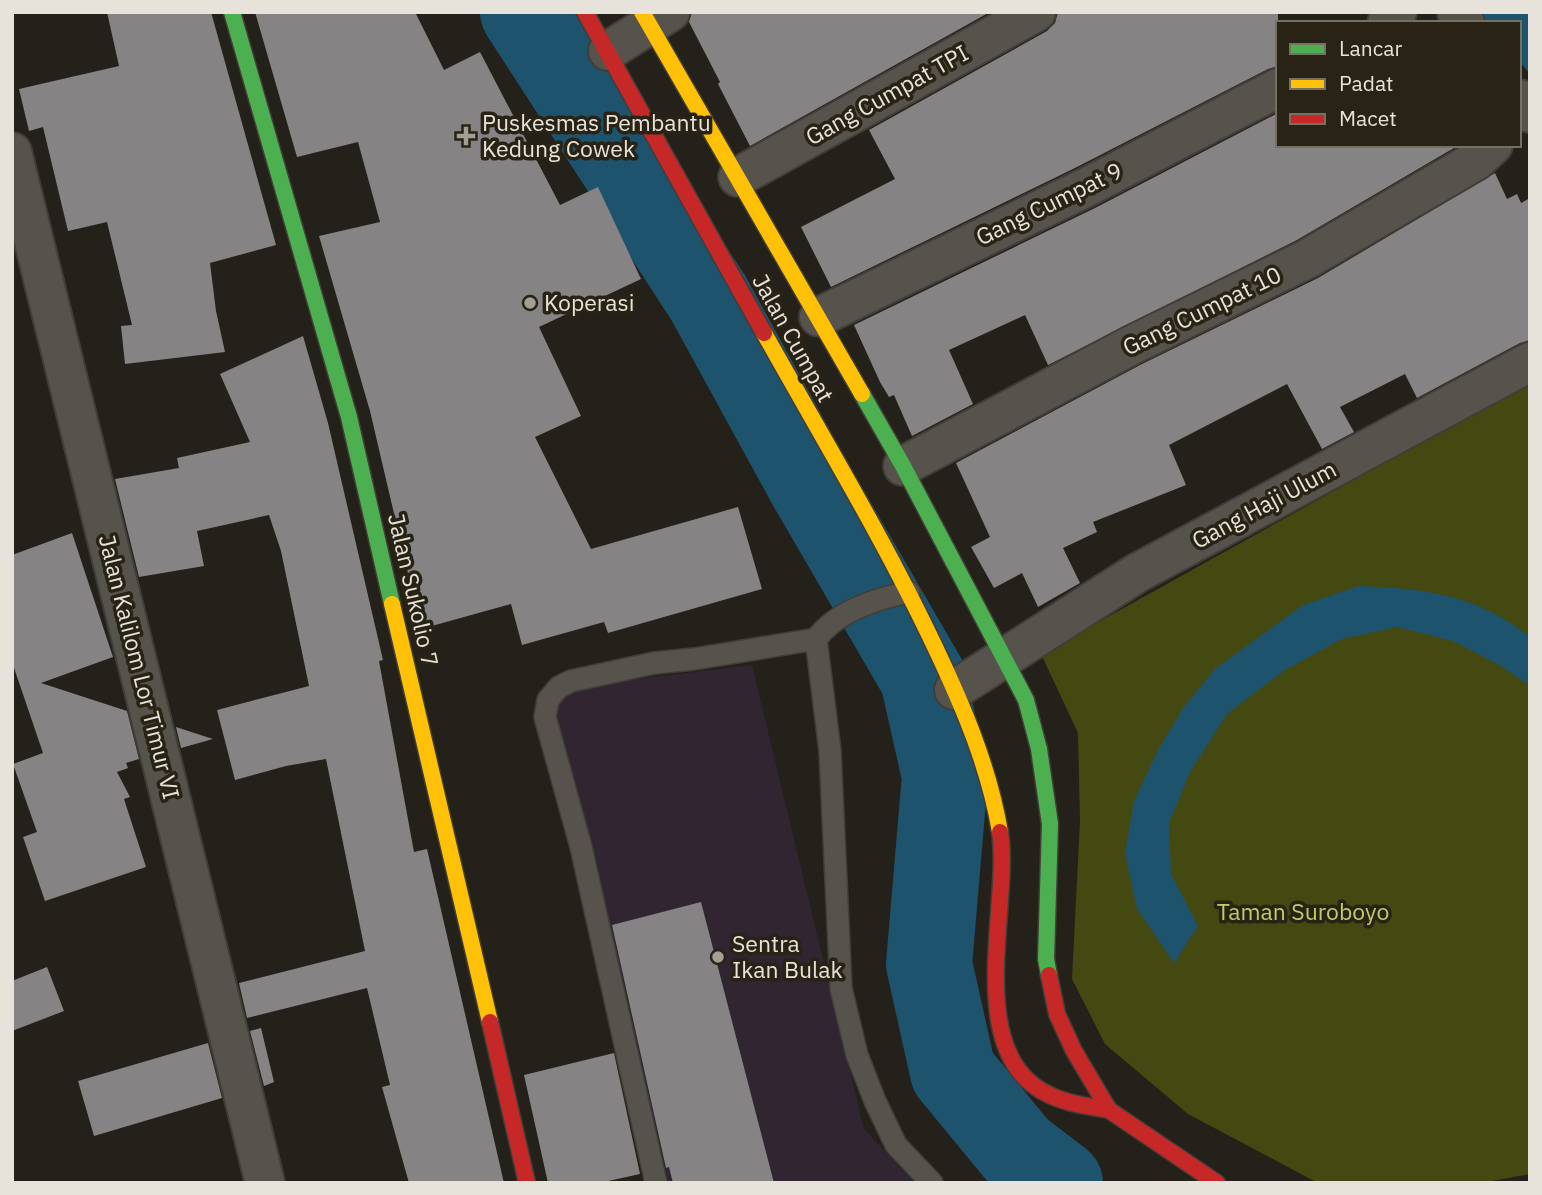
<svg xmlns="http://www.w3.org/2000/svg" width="1542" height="1195" font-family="'IBM Plex Sans',sans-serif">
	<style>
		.commercial { fill: #302530 }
		.green { fill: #434910 }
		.water { fill: #1e536e }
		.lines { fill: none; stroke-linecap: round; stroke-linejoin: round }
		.river { stroke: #1e536e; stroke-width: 86 }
		.building { fill: #858384 }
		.lane-casing { stroke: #413e38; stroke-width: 24 }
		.street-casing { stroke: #413e38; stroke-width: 42 }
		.fast-casing { stroke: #413e38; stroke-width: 19 }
		.slow-casing { stroke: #413e38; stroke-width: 19 }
		.jam-casing { stroke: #413e38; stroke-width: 19 }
		.lane { stroke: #56534d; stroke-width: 21 }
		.street { stroke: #56534d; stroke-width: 38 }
		.fast { stroke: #4caf50; stroke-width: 16 }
		.slow { stroke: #ffc107; stroke-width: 16 }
		.jam { stroke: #c62828; stroke-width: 16 }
		.poi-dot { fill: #a39f97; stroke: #292315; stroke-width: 2.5 }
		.labels { text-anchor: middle; stroke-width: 7; stroke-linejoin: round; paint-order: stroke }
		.street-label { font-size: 23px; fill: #e7e3da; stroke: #292315 }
		.poi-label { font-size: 23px; fill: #e7e3da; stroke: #292315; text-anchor: start }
		.park-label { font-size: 23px; fill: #bfcd68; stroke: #292315 }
	</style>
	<rect width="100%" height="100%" fill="#24211a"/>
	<path class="commercial" d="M 752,665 L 864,1129 L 915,1183 L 669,1183 L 547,690 Z"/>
	<path class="green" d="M 1530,382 L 1530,1174 L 1481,1183 L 1318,1183 L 1188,1114 L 1105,1044 L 1072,979 L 1080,821 L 1078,733 L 1041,654 Z"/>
	<path class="water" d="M 1480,12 L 1530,12 L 1530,74 L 1519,61 L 1519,23 L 1488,23 Z
		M 1359,586 C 1426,589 1476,594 1530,637 L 1530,686 L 1501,666 L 1453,641 L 1397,627 L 1342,639 L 1285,670 L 1227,714 L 1190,772 L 1169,823 L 1171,874 L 1198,926 L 1174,963 L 1137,909 L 1125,853 L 1134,801 L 1157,752 L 1183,708 L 1215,669 L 1303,605 Z"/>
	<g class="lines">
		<path class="river" d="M 523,12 L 709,299 L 812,487 L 923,678 L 945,776 L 929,964 L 953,1072 L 1018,1151 L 1060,1183"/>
	</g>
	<path class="building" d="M 107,12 L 211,12 L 276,245 L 210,263 L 216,311 L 225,352 L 125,364 L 121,326 L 132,325 L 107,222 L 68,231 L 43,127 L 29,131 L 19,89 L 119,66 Z
		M 255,12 L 415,12 L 444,70 L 480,52 L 560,205 L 598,187 L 641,279 L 539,327 L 581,416 L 535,437 L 591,549 L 738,507 L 762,589 L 608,633 L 604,622 L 522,645 L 511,604 L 421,629 L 370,411 L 319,236 L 380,222 L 358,142 L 297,157 Z
		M 692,12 L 990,12 L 750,146 L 718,84 L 720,82 L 689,22 Z
		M 1058,12 L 1278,12 L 1278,66 L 1268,69 L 1075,168 L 831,287 L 801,227 L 895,179 L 869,130 L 1047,31 L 1055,23 Z
		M 1278,113 L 1278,145 L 1459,145 L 1297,240 L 1048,365 L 1025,315 L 949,350 L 973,404 L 912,436 L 894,395 L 889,397 L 880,382 L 854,325 L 1095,208 Z
		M 1495,173 L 1507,199 L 1517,194 L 1521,203 L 1530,198 L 1530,340 L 1520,343 L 1417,398 L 1405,374 L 1340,407 L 1354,432 L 1322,449 L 1287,384 L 1169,445 L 1186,485 L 1093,522 L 1097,532 L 1063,548 L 1080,583 L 1038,607 L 1022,573 L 994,588 L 971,547 L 990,537 L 956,463 L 1142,364 L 1318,278 Z
		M 303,336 L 328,423 L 383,660 L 379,661 L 414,852 L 427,849 L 504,1183 L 409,1183 L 382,1087 L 390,1085 L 367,988 L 247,1018 L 239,983 L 365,951 L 326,759 L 286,766 L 235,780 L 217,710 L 309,686 L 281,551 L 269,515 L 197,531 L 204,566 L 139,577 L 115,479 L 179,468 L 177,458 L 250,442 L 220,374 Z
		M 72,533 L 113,657 L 41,683 L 127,711 L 139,759 L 126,763 L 128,768 L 117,772 L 130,797 L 124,799 L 146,867 L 45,901 L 23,837 L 37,832 L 13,764 L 43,753 L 12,662 L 12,555 Z
		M 176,727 L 213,739 L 181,748 Z
		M 701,902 L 774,1183 L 673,1183 L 669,1167 L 666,1168 L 612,925 Z
		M 47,967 L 64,1011 L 12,1031 L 12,981 Z
		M 261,1028 L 274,1082 L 264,1086 L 250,1031 Z
		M 208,1043 L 222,1098 L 94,1136 L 78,1081 Z
		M 614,1053 L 640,1174 L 599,1183 L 548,1183 L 524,1075 Z"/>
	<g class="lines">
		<g class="lane-casing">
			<path id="lane" d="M 816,639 L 830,751 L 841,988 L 857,1055 L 875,1101 L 896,1145 L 932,1183
				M 656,1183 L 581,847 L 545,717 L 548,700 L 559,687 L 571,681 L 654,663 L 694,659 L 816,639 C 837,611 875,599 909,592"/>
		</g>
		<g class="street-casing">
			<path id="street" d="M 1457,12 L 1465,23
				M 1387,23 L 1397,12
				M 608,51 L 670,12
				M 1519,99 L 1530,113
				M 12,152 L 265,1183
				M 738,177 L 1036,12
				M 819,317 L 1085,188 L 1278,88
				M 903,466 L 1132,345 L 1307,259 L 1477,160 L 1493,145
				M 954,690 L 1137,573 L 1530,362"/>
		</g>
		<g class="fast-casing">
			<path id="fast" d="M 232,12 L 349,417 L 392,604
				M 862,394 L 903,466 L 1026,700 L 1039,749 L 1050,824 L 1046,959 L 1049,975"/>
		</g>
		<g class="slow-casing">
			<path id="slow" d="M 642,12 L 862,394
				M 764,333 C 822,437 884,539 935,647 C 963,706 989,767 1000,832
				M 392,604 L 490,1022"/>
		</g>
		<g class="jam-casing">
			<path id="jam" d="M 585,12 L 764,333
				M 1000,832 C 1011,903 964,1046 1042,1091 C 1062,1103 1086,1106 1109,1110
				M 1049,975 L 1057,1014 L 1074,1051 L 1109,1110 L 1217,1183
				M 490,1022 L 527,1183"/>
		</g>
		<use href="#lane" class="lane"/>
		<use href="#street" class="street"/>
		<use href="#fast" class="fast"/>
		<use href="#slow" class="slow"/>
		<use href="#jam" class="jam"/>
	</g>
	<g class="poi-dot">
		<path d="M462.5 125.5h7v7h7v7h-7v7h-7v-7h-7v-7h7z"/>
		<circle cx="530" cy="303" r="7"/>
		<circle cx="718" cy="957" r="7"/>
	</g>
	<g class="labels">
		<g class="street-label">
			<text transform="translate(887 95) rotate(-29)" y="8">Gang Cumpat TPI</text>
			<text transform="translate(1049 204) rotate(-26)" y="8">Gang Cumpat 9</text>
			<text transform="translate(1202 311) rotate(-26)" y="8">Gang Cumpat 10</text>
			<text transform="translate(793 338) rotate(61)" y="8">Jalan Cumpat</text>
			<text transform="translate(1264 505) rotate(-28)" y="8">Gang Haji Ulum</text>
			<text transform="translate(413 590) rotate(77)" y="8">Jalan Sukolio 7</text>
			<text transform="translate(139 667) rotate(76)" y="8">Jalan Kalilom Lor Timur VI</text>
		</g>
		<g class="poi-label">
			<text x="482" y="131">Puskesmas Pembantu<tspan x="482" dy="26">Kedung Cowek</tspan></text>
			<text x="544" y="311">Koperasi</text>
			<text x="732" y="952">Sentra<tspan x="732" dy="26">Ikan Bulak</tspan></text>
		</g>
		<g class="park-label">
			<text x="1303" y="920">Taman Suroboyo</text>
		</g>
	</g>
	<rect width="1542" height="1195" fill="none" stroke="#e7e3da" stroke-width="28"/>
	<rect x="1276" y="21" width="245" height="126" fill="#292315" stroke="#757064" stroke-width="2"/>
	<rect x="1290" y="44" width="35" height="10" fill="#4caf50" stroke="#757064" stroke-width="2"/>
	<text x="1339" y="56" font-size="21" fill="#e7e3da">Lancar</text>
	<rect x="1290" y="79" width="35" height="10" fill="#ffc107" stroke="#757064" stroke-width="2"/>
	<text x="1339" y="91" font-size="21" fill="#e7e3da">Padat</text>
	<rect x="1290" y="114" width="35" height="10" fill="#c62828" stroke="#757064" stroke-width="2"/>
	<text x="1339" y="126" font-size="21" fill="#e7e3da">Macet</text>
</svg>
